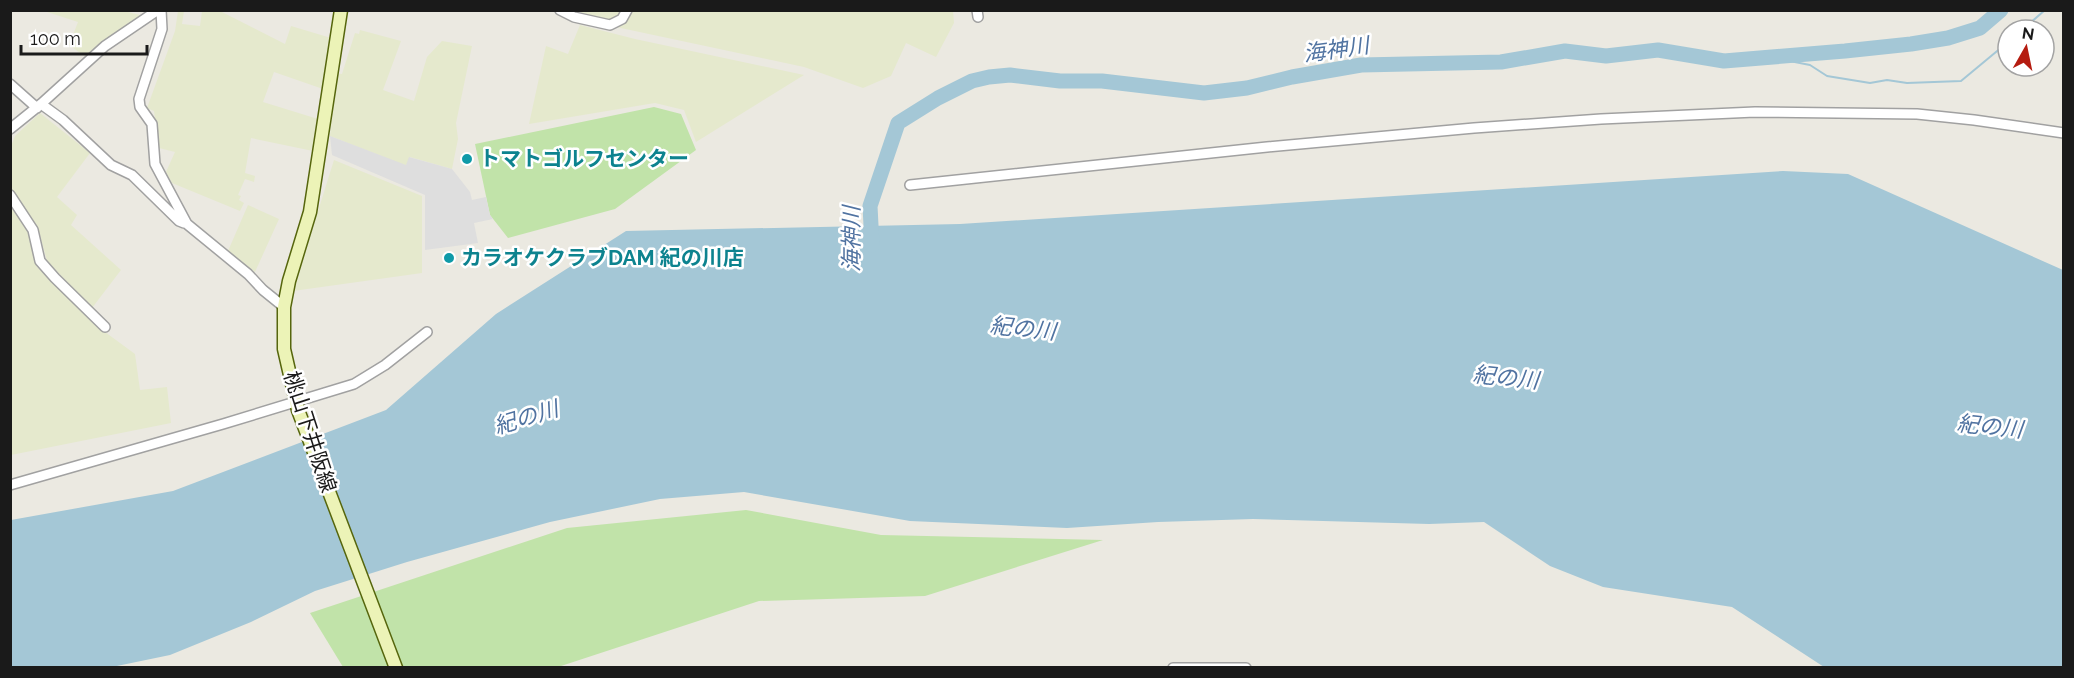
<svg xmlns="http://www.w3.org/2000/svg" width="2074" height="678" font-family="Raleway,'Noto Sans JP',sans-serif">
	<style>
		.farmland { fill: #e5e9cd }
		.grass { fill: #c1e3a9 }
		.parking { fill: #dedede }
		.water { fill: #a4c7d6 }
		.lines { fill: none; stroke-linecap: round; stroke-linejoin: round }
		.stream { stroke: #a4c7d6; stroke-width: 2 }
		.river { stroke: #a4c7d6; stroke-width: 15 }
		.street-casing { stroke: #a1a1a1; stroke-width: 12 }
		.secondary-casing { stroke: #56660d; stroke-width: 15 }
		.street { stroke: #fff; stroke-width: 9 }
		.secondary { stroke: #ecf3b7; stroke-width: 12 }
		.culture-dot { fill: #0f9aa8; stroke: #fff; stroke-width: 2 }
		.labels { text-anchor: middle; stroke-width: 5; stroke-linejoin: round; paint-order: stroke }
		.culture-label { font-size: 21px; font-weight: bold; fill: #0d838f; stroke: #fff; text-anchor: start }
		.street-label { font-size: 21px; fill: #1a1a1a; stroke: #fff }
		.water-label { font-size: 22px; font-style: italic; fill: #5073a1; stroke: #fff }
	</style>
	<rect width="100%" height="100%" fill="#ebe9e1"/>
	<path class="farmland" d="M 632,10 L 953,10 L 954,23 L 936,57 L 906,43 L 891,76 L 863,88 L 804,67 L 616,27 L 628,18 Z
		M 44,11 L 124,11 L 144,16 L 105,40 L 86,57 L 69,45 L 78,22 Z
		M 178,11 L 184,11 L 182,24 L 200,26 L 202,11 L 220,11 L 285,44 L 291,26 L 331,38 L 323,89 L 274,72 L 263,102 L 318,119 L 313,151 L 251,138 L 245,173 L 255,176 L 254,182 L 245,179 L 238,195 L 241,196 L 239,200 L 244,203 L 240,211 L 172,183 L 166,172 L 175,152 L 159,148 L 154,111 L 147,108 L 175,31 Z
		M 582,11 L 625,11 L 611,22 L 580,15 Z
		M 580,25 L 635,39 L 804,75 L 696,142 L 684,110 L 655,103 L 529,124 L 546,46 L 568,54 Z
		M 360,30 L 401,41 L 383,90 L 414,101 L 427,57 L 442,41 L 472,46 L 456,123 L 458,139 L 452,169 L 410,157 L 406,166 L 330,136 L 335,73 L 342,74 L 355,33 L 359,34 Z
		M 40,113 L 90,153 L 57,197 L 77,215 L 71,225 L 121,270 L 92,308 L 47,261 L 38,228 L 11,188 L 11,146 L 15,136 Z
		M 334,160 L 422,196 L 422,273 L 293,291 Z
		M 248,205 L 279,219 L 255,272 L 228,251 Z
		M 10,206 L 15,208 L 29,233 L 37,267 L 105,332 L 135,354 L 140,390 L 167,387 L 171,423 L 11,455 Z"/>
	<path class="grass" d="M 654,107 L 681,114 L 696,150 L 615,209 L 508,238 L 490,215 L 475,144 Z
		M 746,510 L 881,535 L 1103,540 L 925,596 L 759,601 L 558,667 L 343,667 L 310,613 L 567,528 Z"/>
	<path class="parking" d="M 330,136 L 406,165 L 409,157 L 452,169 L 470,192 L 472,200 L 486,197 L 490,215 L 493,219 L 474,223 L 478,243 L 425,250 L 425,195 L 332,155 Z"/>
	<path class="water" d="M 1783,171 L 1848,174 L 2063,270 L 2063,667 L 1824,667 L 1732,607 L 1603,587 L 1550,566 L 1484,522 L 1429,524 L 1253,519 L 1158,522 L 1067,528 L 910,521 L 744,492 L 660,499 L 550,522 L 407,562 L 315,591 L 251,622 L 170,655 L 112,667 L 11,668 L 11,520 L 173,491 L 386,410 L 496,314 L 626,231 L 960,224 Z"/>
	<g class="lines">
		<path class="stream" d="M 2022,30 L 2045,10
			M 1769,57 L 1810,65 L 1827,76 L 1870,83 L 1887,80 L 1907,83 L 1961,81 L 2008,42"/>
		<path class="river" d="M 872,245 L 870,206 L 898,123 L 938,98 L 972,81 L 989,77 L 1010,75 L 1060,81 L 1102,81 L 1204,93 L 1247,88 L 1292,77 L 1361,65 L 1501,62 L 1565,51 L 1606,56 L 1658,50 L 1724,61 L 1845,51 L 1911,44 L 1948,38 L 1980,28 L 2001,10"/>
		<g class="street-casing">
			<path id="street" d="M 161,10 L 162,29 L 139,99 L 140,107 L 152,124 L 155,164 L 187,224 L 248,274 L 263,290 L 284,307
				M 560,10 L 574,17 L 610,25 L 622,19 L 627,10
				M 977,10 L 978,17
				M 10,84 L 37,108
				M 41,104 L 63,120 L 111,165 L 132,175 L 179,221 L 184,223
				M 10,129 L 41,104 L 105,46 L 158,10
				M 910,185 L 1267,147 L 1474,128 L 1601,119 L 1755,112 L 1917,114 L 1974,120 L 2064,133
				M 10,195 L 33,230 L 40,261 L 55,278 L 105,327
				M 10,485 L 223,424 L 354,384 L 385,365 L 427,332
				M 1173,668 L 1246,668"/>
		</g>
		<g class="secondary-casing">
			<path id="secondary" d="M 341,10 L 310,212 L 289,281 L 284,307 L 284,349 L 298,410 L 396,668"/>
		</g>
		<use href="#street" class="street"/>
		<use href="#secondary" class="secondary"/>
	</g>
	<g class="culture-dot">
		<circle cx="467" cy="159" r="6"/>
		<circle cx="449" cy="258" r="6"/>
	</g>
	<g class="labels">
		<g class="culture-label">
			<text x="479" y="166">トマトゴルフセンター</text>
			<text x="461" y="265">カラオケクラブDAM 紀の川店</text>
		</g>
		<g class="street-label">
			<text transform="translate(310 432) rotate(72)" y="7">桃山下井阪線</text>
		</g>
		<g class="water-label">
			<text transform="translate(1336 49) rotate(-8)" y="8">海神川</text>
			<text transform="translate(851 239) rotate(-90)" y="8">海神川</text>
			<text transform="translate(1023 328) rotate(6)" y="8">紀の川</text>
			<text transform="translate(1506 377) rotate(6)" y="8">紀の川</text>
			<text transform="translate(526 417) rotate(-17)" y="8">紀の川</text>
			<text transform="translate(1990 426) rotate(6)" y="8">紀の川</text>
		</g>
	</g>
	<rect width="2074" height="678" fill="none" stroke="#1a1a1a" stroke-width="24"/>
	<g transform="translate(2026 48) rotate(9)"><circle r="28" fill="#ffffff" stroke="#a3a3a3" stroke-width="1.5"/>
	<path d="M0-4.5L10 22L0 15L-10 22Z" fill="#b51c10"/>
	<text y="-9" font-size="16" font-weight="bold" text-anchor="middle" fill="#1a1a1a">N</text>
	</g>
	<path d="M21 45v9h126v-9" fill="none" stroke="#1a1a1a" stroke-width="3"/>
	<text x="30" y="45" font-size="18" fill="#1a1a1a" stroke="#ffffff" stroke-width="4.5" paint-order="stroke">100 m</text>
</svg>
